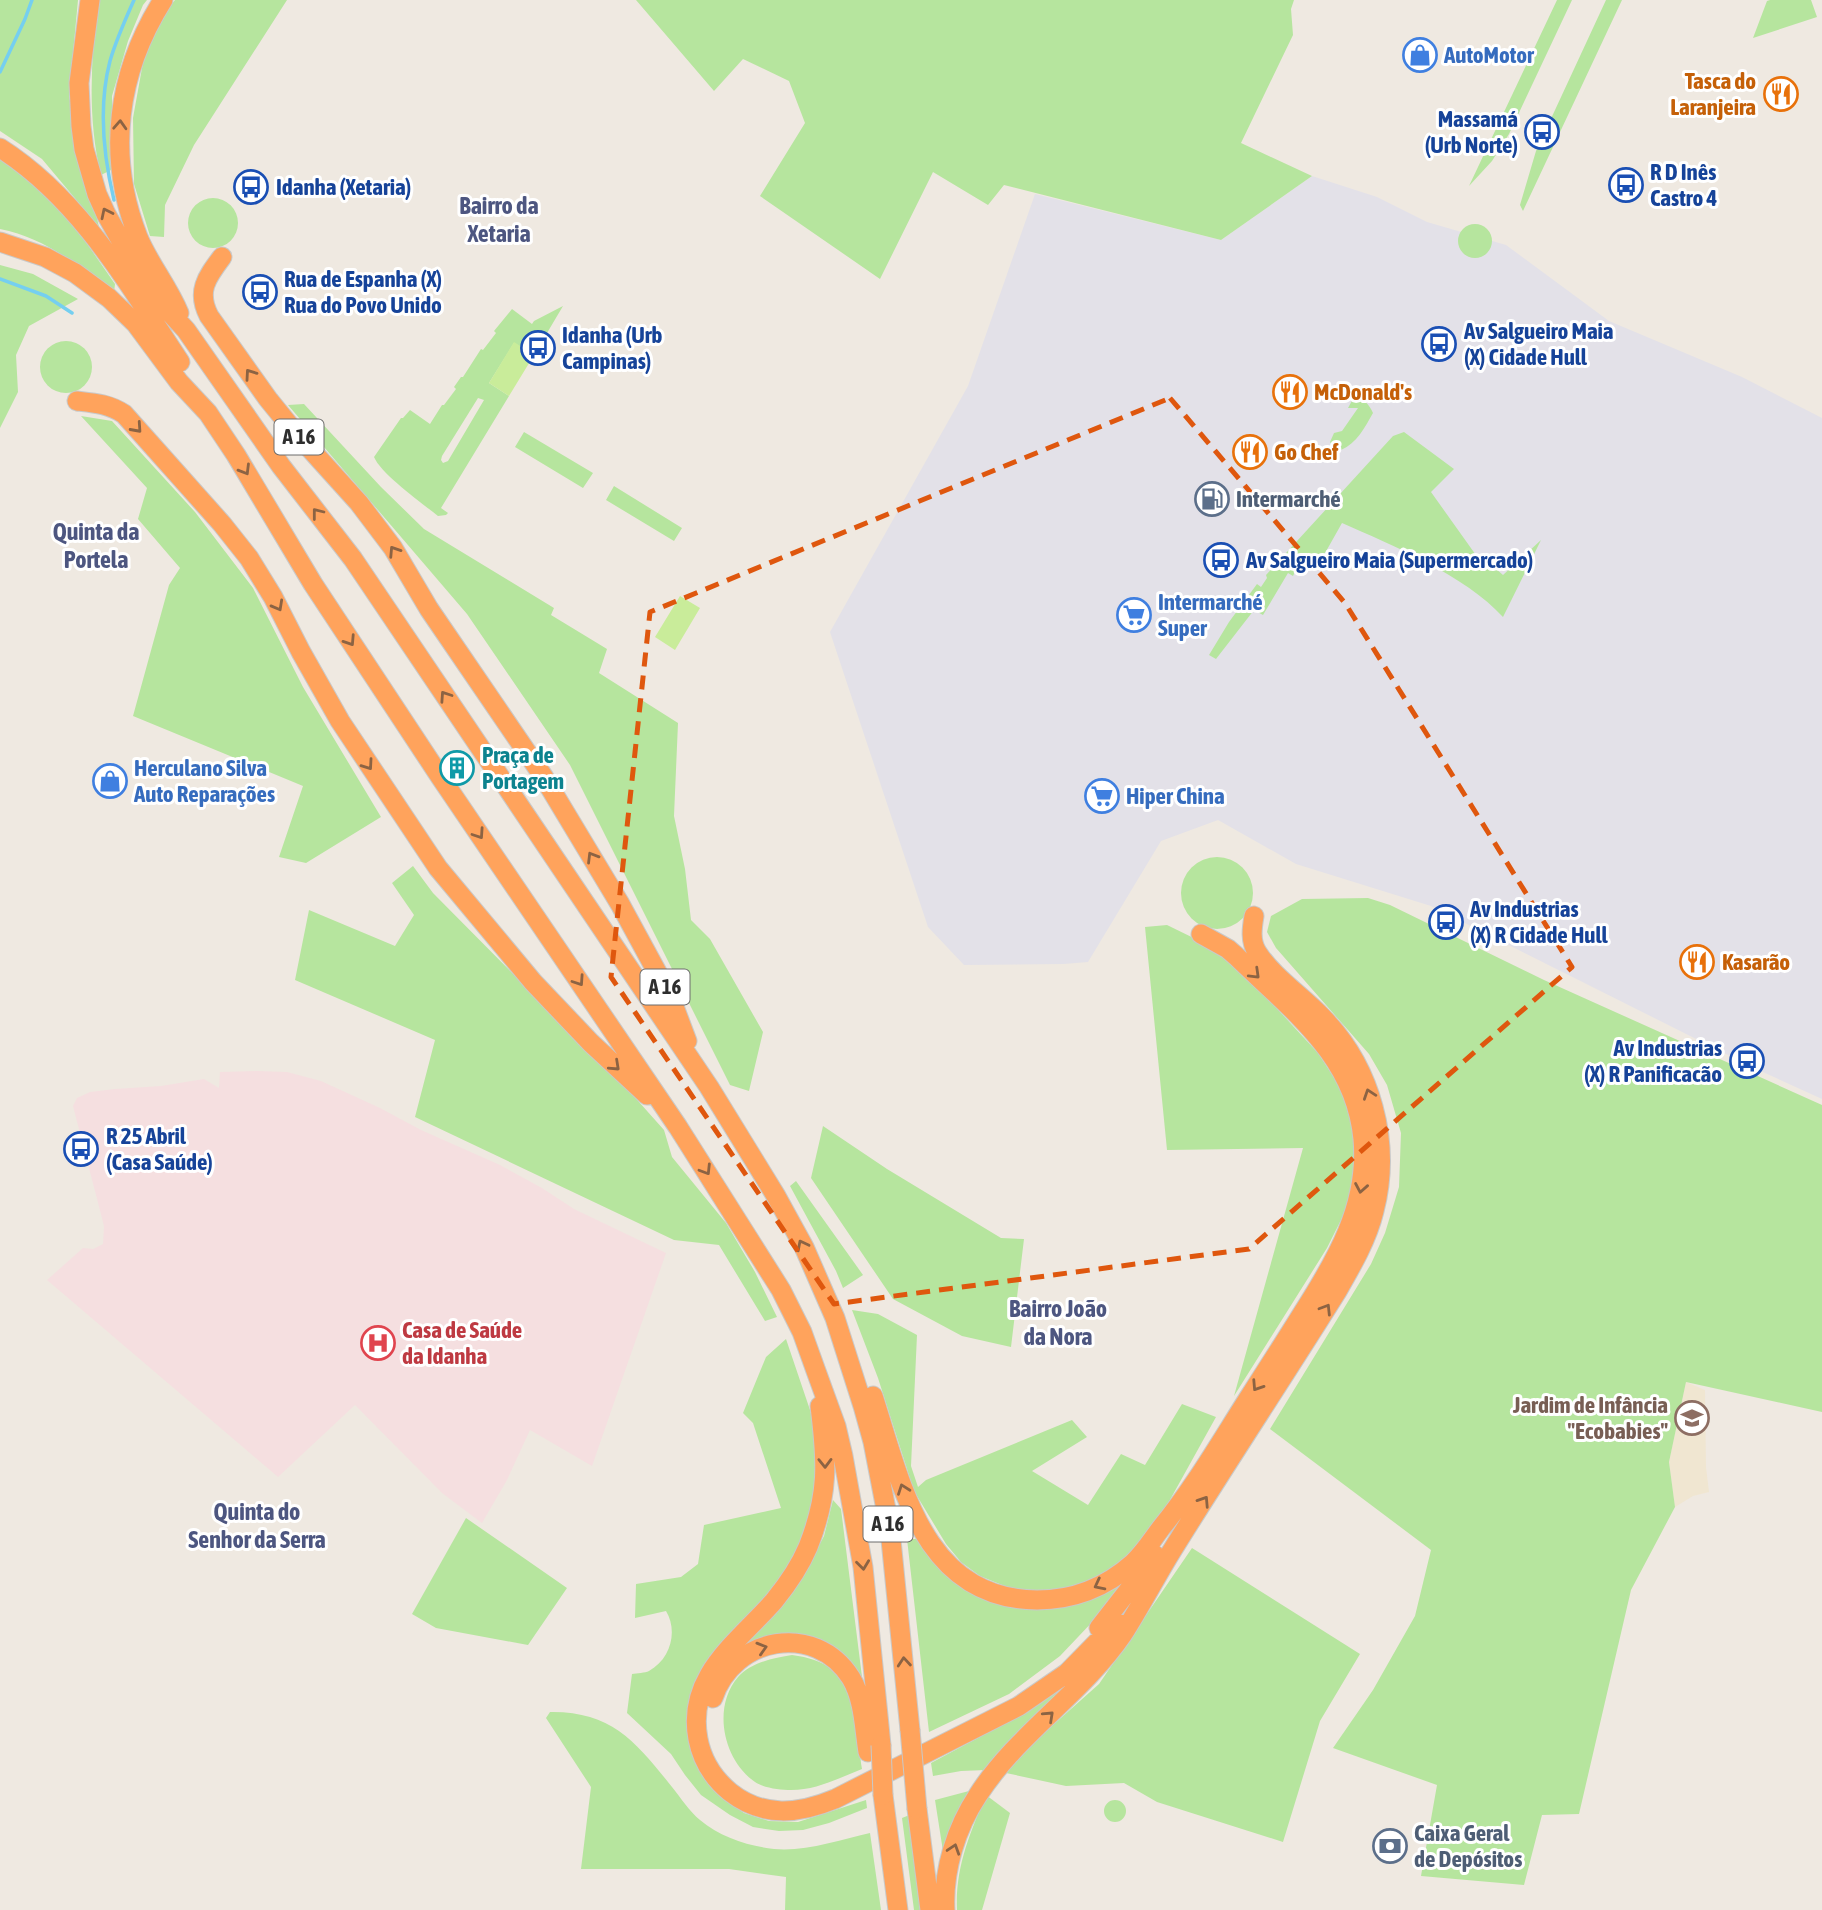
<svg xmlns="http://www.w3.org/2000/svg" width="1822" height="1910" font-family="'Asap Condensed',sans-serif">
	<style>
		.industrial { fill: #e3e1e8 }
		.education { fill: #f0e6d1 }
		.medical { fill: #f5dfe0 }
		.green { fill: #b6e59e; fill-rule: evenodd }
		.pitch { fill: #c9ec9a }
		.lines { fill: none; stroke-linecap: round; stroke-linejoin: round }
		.stream { stroke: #75cff0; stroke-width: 3.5 }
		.motorway-casing { stroke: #c9c9c9; stroke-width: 21 }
		.motorway { stroke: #ffa35c; stroke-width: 19 }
		.motorway-bridge-casing { stroke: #c9c9c9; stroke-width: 21; stroke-linecap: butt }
		.motorway-bridge { stroke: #ffa35c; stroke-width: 19 }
		.oneway { stroke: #8c6343 }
		.marked { fill: none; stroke: #df570e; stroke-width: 5; stroke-dasharray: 14 9; stroke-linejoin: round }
		.labels { text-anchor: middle; stroke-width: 6; stroke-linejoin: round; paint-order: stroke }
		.shield { fill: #fff; stroke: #6d6d6d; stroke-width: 2 }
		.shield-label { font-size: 21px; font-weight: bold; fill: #2e2e2e }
		.shop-label { font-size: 23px; font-weight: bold; fill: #366cbe; stroke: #fff; text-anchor: start }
		.food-label { font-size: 23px; font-weight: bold; fill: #c56008; stroke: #fff; text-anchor: start }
		.transit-label { font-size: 23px; font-weight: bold; fill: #164399; stroke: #fff; text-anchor: start }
		.service-label { font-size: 23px; font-weight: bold; fill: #4e5e75; stroke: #fff; text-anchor: start }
		.culture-label { font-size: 23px; font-weight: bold; fill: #0d838f; stroke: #fff; text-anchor: start }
		.health-label { font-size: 23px; font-weight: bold; fill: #be3a42; stroke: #fff; text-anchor: start }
		.education-label { font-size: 23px; font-weight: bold; fill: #785e54; stroke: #fff; text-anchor: end }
		.neighbourhood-label { font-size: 24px; font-weight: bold; fill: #4d5680; stroke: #fff }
	</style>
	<rect width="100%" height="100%" fill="#efe9e1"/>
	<path class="industrial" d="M 1312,176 L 1377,197 L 1427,222 L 1506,245 L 1609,321 L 1742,377 L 1822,418 L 1822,1099 L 1754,1068 L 1431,906 L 1296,864 L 1218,820 L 1161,841 L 1088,962 L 1064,964 L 964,965 L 928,927 L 830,632 L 968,386 L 1035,194 L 1221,240 Z"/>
	<path class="education" d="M 1686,1382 L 1705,1390 L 1706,1467 L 1709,1492 L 1693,1496 L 1675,1507 L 1669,1462 Z"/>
	<path class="medical" d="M 257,1071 L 287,1072 L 321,1081 L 380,1108 L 421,1130 L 500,1165 L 542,1188 L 574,1209 L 666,1253 L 592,1466 L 530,1430 L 507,1480 L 482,1523 L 442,1493 L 355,1405 L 278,1477 L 47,1280 L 83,1248 L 93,1249 L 103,1244 L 104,1226 L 73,1106 L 77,1098 L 90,1092 L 115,1089 L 161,1086 L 204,1079 L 219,1088 L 220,1072 Z"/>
	<path class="green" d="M 0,0 L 78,0 L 69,96 L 99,227 L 42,159 L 0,131 Z
		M 98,0 L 147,0 L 143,5 L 128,41 L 112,96 L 113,169 L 101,175 C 87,118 91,58 98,0 Z
		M 175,0 L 287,0 L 194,145 L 165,205 L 164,237 L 150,236 L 134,184 L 133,118 L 144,57 L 167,10 Z
		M 636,0 L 1294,0 L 1291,9 L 1293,35 L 1241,143 L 1312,176 L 1221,240 L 1004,185 L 988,205 L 933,172 L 880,279 L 760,196 L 805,123 L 789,81 L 743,59 L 714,91 Z
		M 1557,0 L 1572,0 L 1509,134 L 1492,161 L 1469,186 Z
		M 1606,0 L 1622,0 L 1523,211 L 1520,205 L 1536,151 Z
		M 1770,0 L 1811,0 L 1817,17 L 1753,38 L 1767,1 Z
		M 0,157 L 36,183 L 65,212 L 115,284 L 114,293 C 77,265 46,238 0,229 Z
		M188 223a25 25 0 1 1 50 0a25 25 0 1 1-50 0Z
		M1458 241a17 17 0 1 1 34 0a17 17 0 1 1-34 0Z
		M 0,265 L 33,274 L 78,299 L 29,326 L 16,355 L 18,392 L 0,428 Z
		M 563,306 L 534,355 L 514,343 L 489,383 L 509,396 L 441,508 L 448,513 L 446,515 L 438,516 C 422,503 381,474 374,457 L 401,418 L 403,418 L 410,410 L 430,424 L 442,405 L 444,405 L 456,389 L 454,387 L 461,377 L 463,377 L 481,349 L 483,350 L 496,333 L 494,331 L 512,309 L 532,324 L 534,321 ZM 478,398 L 484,400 L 448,461 L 443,463 L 441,460 L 442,456 Z
		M40 367a26 26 0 1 1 52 0a26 26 0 1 1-52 0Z
		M 1355,395 C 1364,399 1369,404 1373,413 C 1365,427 1357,443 1341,450 L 1333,447 L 1330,442 L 1334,433 L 1342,431 L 1358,408 L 1348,408 Z
		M 304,404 L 381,487 L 424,529 L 554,608 L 551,615 L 607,649 L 599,673 L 678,723 L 674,816 L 685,869 L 691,920 L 710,939 L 763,1032 L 749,1091 L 730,1085 L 570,765 L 467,614 L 288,405 Z
		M 81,416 L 112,421 L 195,512 L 253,588 L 303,687 L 381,817 L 306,863 L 279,857 L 303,786 L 133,716 L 169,585 L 180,568 L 138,519 L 147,488 Z
		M 524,432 L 593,473 L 583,488 L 515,447 Z
		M 1404,432 L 1454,469 L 1431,492 L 1483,565 L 1495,568 L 1503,575 L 1541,540 L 1503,617 C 1466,576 1392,545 1342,523 L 1320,562 L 1303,555 L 1293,576 L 1288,573 L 1263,615 L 1254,610 L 1216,659 L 1209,655 L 1229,622 L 1257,584 L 1261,587 L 1267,578 L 1266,575 L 1393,436 Z
		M 614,486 L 682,528 L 674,541 L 606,500 Z
		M1181 893a36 36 0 1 1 72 0a36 36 0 1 1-72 0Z
		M 413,866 L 433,893 L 631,1093 L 664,1130 L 672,1157 L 726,1223 L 755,1272 L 777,1317 L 765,1321 L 719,1245 L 674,1240 L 415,1117 L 435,1040 L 295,980 L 309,910 L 395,946 L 414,915 L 392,883 Z
		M 1368,898 L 1390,905 L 1544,980 L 1822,1105 L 1822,1412 L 1686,1382 L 1669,1462 L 1675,1507 L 1631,1590 L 1579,1814 L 1542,1815 L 1524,1885 L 1421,1876 L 1437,1785 L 1333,1748 L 1373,1690 L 1415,1616 L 1431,1550 L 1270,1429 L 1371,1264 L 1385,1233 L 1399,1187 L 1401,1133 L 1387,1085 L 1369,1054 L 1276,948 L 1267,932 L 1271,916 L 1302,899 Z
		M 1167,925 L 1212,947 L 1269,1000 L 1318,1053 L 1344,1093 L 1355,1122 L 1354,1176 L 1349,1204 L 1327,1248 L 1234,1396 L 1303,1148 L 1167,1150 L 1145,927 Z
		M 823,1126 L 887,1169 L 1001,1238 L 1024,1239 L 1011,1347 L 962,1336 L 893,1299 L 811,1178 Z
		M 796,1181 L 863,1275 L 843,1288 L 836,1271 L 790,1186 Z
		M 852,1310 L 878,1314 L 917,1335 L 911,1466 L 918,1487 L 926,1480 L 1072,1420 L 1087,1437 L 1032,1471 L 1088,1505 L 1121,1454 L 1145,1465 L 1182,1404 L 1216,1417 L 1161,1516 L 1134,1553 L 1115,1570 L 1066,1589 L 1034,1592 L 1007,1587 L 980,1576 L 961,1562 L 946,1544 L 914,1491 L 878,1378 Z
		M 786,1339 L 810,1410 L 820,1447 L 819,1493 L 793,1565 L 695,1691 L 712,1785 L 727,1801 L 744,1813 L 769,1821 L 798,1822 L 866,1800 L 867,1808 L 829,1823 L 803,1830 L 779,1831 L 753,1827 L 730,1815 L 701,1795 L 685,1775 L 671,1754 L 627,1713 L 632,1674 C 637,1673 645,1673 649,1671 C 671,1659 678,1631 666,1611 L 635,1618 L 636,1584 L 681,1577 L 698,1564 L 704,1525 L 781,1508 L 753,1423 L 743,1413 L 766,1357 Z
		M 833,1500 L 841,1509 L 862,1677 L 849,1660 L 826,1646 L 746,1643 L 802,1578 L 824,1536 Z
		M 466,1518 L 567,1588 L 528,1645 L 436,1628 L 412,1614 Z
		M 907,1539 L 919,1539 L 995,1601 L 1114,1586 L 1119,1589 L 1096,1618 L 1060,1656 L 1009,1694 L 929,1732 Z
		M 1192,1548 L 1360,1654 L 1320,1721 L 1283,1842 L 1157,1802 L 1124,1783 L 1066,1786 L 1006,1773 L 1016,1758 L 1099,1684 Z
		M 792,1655 C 860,1663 855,1715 862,1769 C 839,1778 817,1790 791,1790 C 780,1790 764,1788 755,1782 C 723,1760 712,1707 738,1677 C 751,1662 774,1658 792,1655 Z
		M 1072,1680 L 986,1770 L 961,1771 L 933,1776 L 931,1763 L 1019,1716 Z
		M 550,1712 C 612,1711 637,1743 672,1787 C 681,1798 689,1811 700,1820 C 720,1837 748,1846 774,1849 C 805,1852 839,1840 870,1833 L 881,1910 L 785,1910 L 786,1877 L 729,1869 L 581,1869 L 591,1787 L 546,1718 Z
		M 969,1791 L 960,1810 L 945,1864 L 935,1800 Z
		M 986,1795 L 1010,1813 L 982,1910 L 957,1910 C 955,1868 970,1833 986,1795 Z
		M1104 1811a11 11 0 1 1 22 0a11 11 0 1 1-22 0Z
		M 912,1814 L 926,1910 L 914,1910 L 902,1818 Z"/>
	<path class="pitch" d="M 514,342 L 534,355 L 509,396 L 489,383 Z
		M 680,596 L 700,608 L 675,650 L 655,637 Z"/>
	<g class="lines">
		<path class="stream" d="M 0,72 L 25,19 L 32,0
			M 114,200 C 103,154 98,107 110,61 C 116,40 125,20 134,0
			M 0,279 L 46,296 L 72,313"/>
		<g class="motorway-casing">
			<path id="motorway" d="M 90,0 L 79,83 L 81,126 L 84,149 L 97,194 L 106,214 L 129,255 L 163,305 L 186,330 L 281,466 L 353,559 L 709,1087 L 776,1196 L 804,1247 L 835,1318 L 863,1406 L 873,1442 L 890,1530 L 910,1730
				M 163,0 C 117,73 106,155 138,237 C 149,264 168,286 179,313
				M 0,148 C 80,199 129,285 180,362
				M 0,242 L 45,257 L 75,273 L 109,298 L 136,324 L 179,382 L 208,413 L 236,455 L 313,584 L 441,778 L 678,1127 L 781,1290 L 802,1332 L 816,1371 L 836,1426 L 843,1456 L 863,1567 L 881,1745
				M 222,257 C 207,277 196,291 209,316 L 268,399 L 294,431 L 359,503 L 393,548 L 429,609 L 543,776 L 620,904 L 670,996 L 687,1041
				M 77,401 C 95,403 109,404 124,414 L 222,524 L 249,558 L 273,597 L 301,652 L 340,721 L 438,868 L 533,982 L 591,1043 L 647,1095
				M 873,1396 C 901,1482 922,1599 1037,1600 C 1073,1600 1106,1587 1133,1563 C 1144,1553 1152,1540 1161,1528 C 1194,1488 1220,1443 1248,1399 C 1266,1371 1284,1343 1302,1314 C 1336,1261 1369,1205 1363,1139 C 1355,1055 1292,1011 1236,956 L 1228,949 L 1201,934
				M 820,1406 C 827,1462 829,1494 808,1547 C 800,1566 787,1585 774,1601 C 738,1642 686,1676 698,1739 C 702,1760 713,1778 730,1792 C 763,1818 799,1814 835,1799 L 1019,1706 L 1067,1673 L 1117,1622
				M 1099,1628 L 1131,1587 L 1154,1554
				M 713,1698 C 733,1637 815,1621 851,1678 C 864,1700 864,1727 868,1752
				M 883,1795 L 898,1910
				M 917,1809 L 930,1910
				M 945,1910 C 943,1870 956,1828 978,1795 C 1017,1734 1082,1694 1123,1634 C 1139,1609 1153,1582 1168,1557 C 1223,1468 1281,1381 1336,1293 C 1351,1267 1367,1240 1374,1211 C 1392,1142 1371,1067 1322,1017 C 1303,997 1272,976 1257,952 C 1250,941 1252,928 1254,916"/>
		</g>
		<use href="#motorway" class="motorway"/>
		<g class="motorway-bridge-casing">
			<path id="motorway-bridge" d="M 910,1730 L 917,1809
				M 881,1745 L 883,1795"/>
		</g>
		<use href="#motorway-bridge" class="motorway-bridge"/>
	</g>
	<defs><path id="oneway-chevron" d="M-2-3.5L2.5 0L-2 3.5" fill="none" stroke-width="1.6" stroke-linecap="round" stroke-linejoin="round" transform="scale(1.75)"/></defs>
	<g class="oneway">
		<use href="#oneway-chevron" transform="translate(120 125) rotate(-87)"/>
		<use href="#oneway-chevron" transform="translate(106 213) rotate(-116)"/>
		<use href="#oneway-chevron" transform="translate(250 374) rotate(-125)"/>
		<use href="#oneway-chevron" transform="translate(137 428) rotate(48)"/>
		<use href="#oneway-chevron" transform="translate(245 470) rotate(59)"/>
		<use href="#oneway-chevron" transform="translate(317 513) rotate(-128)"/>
		<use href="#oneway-chevron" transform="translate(394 551) rotate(-123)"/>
		<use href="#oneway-chevron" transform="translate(278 606) rotate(61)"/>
		<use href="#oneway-chevron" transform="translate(350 641) rotate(57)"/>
		<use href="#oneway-chevron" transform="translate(445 696) rotate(-124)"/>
		<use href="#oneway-chevron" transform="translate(368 765) rotate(55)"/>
		<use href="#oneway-chevron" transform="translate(479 834) rotate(56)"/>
		<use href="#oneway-chevron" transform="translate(592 857) rotate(-121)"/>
		<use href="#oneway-chevron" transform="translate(1255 974) rotate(44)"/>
		<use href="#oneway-chevron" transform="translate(579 981) rotate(56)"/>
		<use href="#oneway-chevron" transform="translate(615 1066) rotate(43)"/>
		<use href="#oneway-chevron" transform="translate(1369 1094) rotate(-109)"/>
		<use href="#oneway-chevron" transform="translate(706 1170) rotate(58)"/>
		<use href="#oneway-chevron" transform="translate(1361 1188) rotate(100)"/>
		<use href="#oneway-chevron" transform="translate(802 1245) rotate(-117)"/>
		<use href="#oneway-chevron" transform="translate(1326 1309) rotate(-58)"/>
		<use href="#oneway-chevron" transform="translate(1257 1386) rotate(123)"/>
		<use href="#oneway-chevron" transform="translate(825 1463) rotate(89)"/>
		<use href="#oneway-chevron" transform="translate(903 1489) rotate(-110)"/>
		<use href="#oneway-chevron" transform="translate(1204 1501) rotate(-57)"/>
		<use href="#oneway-chevron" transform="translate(863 1565) rotate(83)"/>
		<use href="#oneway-chevron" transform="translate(1099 1585) rotate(153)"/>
		<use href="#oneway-chevron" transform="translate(762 1648) rotate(-17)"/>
		<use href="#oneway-chevron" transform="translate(904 1662) rotate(-95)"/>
		<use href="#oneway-chevron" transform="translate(1049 1716) rotate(-43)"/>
		<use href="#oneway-chevron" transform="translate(954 1849) rotate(-72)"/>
	</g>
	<path class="marked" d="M 1170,398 L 1345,603 L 1572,967 L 1249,1249 L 834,1304 L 611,977 L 650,612 Z"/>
	<defs>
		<g id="shop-ring" transform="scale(1.75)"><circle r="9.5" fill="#fff" stroke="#3f7fe0" stroke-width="1.5"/><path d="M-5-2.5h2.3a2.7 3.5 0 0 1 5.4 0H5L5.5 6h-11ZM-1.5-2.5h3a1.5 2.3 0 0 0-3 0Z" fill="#3f7fe0"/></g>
		<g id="restaurant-ring" transform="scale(1.75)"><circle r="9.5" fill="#fff" stroke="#e8710a" stroke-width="1.5"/><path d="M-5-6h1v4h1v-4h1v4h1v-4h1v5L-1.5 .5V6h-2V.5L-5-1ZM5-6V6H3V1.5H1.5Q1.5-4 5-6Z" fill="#e8710a"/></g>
		<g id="bus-ring" transform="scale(1.75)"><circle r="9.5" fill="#fff" stroke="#1a4fb4" stroke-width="1.5"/><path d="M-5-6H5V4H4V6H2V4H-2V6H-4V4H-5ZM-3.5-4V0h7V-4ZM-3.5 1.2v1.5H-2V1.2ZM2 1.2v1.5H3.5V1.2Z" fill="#1a4fb4"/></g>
		<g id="fuel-ring" transform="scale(1.75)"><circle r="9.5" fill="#fff" stroke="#5c6f8a" stroke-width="1.5"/><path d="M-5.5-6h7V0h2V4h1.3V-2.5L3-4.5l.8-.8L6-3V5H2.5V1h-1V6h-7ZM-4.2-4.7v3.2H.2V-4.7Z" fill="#5c6f8a"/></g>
		<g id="supermarket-ring" transform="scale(1.75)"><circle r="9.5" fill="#fff" stroke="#3f7fe0" stroke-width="1.5"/><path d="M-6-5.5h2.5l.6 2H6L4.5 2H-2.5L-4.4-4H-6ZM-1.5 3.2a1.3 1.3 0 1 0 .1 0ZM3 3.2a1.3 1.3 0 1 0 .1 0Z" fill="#3f7fe0"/></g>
		<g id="building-ring" transform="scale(1.75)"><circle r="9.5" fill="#fff" stroke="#0f9aa8" stroke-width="1.5"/><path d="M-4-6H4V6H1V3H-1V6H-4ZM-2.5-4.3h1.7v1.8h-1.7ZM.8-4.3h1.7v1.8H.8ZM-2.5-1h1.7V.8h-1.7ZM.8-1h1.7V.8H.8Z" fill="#0f9aa8"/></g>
		<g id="hospital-ring" transform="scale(1.75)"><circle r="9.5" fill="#fff" stroke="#e0444e" stroke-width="1.5"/><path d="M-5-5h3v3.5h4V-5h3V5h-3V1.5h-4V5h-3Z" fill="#e0444e"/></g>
		<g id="school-ring" transform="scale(1.75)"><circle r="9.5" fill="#fff" stroke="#8d6e63" stroke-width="1.5"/><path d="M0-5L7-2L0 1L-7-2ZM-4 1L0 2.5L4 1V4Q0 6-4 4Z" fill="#8d6e63"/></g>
		<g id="bank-ring" transform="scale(1.75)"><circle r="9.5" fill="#fff" stroke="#5c6f8a" stroke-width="1.5"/><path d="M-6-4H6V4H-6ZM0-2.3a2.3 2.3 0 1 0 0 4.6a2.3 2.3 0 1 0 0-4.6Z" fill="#5c6f8a"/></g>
	</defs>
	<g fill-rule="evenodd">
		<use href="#shop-ring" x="1420" y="55"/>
		<use href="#restaurant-ring" x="1781" y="94"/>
		<use href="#bus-ring" x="1542" y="132"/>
		<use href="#bus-ring" x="1626" y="185"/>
		<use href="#bus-ring" x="251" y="187"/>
		<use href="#bus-ring" x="260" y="292"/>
		<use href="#bus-ring" x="1439" y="344"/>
		<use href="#bus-ring" x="538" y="348"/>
		<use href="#restaurant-ring" x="1290" y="392"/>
		<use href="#restaurant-ring" x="1250" y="452"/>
		<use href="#fuel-ring" x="1212" y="499"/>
		<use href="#bus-ring" x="1221" y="560"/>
		<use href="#supermarket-ring" x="1134" y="615"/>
		<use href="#building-ring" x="457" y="768"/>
		<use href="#shop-ring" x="110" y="781"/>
		<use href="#supermarket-ring" x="1102" y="796"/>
		<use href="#bus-ring" x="1446" y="922"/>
		<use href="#restaurant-ring" x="1697" y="962"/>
		<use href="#bus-ring" x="1747" y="1061"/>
		<use href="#bus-ring" x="81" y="1149"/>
		<use href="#hospital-ring" x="378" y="1343"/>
		<use href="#school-ring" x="1692" y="1418"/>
		<use href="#bank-ring" x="1390" y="1846"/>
	</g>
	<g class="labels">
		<g class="shield">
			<rect x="274.5" y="419.5" width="49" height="35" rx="5"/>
			<rect x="640.5" y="969.5" width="49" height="35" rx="5"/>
			<rect x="863.5" y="1506.5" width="49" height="35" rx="5"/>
		</g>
		<g class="shield-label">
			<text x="299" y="444">A 16</text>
			<text x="665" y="994">A 16</text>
			<text x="888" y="1531">A 16</text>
		</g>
		<g class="shop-label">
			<text x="1444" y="63">AutoMotor</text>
			<text x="1158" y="610">Intermarché<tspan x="1158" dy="26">Super</tspan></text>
			<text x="134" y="776">Herculano Silva<tspan x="134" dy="26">Auto Reparações</tspan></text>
			<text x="1126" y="804">Hiper China</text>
		</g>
		<g class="food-label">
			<text x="1756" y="89" text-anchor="end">Tasca do<tspan x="1756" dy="26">Laranjeira</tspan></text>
			<text x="1314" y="400">McDonald's</text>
			<text x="1274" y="460">Go Chef</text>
			<text x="1722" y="970">Kasarão</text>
		</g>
		<g class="transit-label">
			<text x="1518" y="127" text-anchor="end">Massamá<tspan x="1518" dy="26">(Urb Norte)</tspan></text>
			<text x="1650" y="180">R D Inês<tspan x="1650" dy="26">Castro 4</tspan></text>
			<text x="276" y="195">Idanha (Xetaria)</text>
			<text x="284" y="287">Rua de Espanha (X)<tspan x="284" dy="26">Rua do Povo Unido</tspan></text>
			<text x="1464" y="339">Av Salgueiro Maia<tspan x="1464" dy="26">(X) Cidade Hull</tspan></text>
			<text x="562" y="343">Idanha (Urb<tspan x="562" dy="26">Campinas)</tspan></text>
			<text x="1246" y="568">Av Salgueiro Maia (Supermercado)</text>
			<text x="1470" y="917">Av Industrias<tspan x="1470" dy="26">(X) R Cidade Hull</tspan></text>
			<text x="1722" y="1056" text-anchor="end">Av Industrias<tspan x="1722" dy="26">(X) R Panificacão</tspan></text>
			<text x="106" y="1144">R 25 Abril<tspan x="106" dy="26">(Casa Saúde)</tspan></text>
		</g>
		<g class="service-label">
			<text x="1236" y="507">Intermarché</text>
			<text x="1414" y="1841">Caixa Geral<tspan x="1414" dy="26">de Depósitos</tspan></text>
		</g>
		<g class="culture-label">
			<text x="482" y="763">Praça de<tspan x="482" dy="26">Portagem</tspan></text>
		</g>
		<g class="health-label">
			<text x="402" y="1338">Casa de Saúde<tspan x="402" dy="26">da Idanha</tspan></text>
		</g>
		<g class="education-label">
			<text x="1668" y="1413">Jardim de Infância<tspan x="1668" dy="26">"Ecobabies"</tspan></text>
		</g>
		<g class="neighbourhood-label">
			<text x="499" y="214">Bairro da<tspan x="499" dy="28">Xetaria</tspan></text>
			<text x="96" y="540">Quinta da<tspan x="96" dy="28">Portela</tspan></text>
			<text x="1058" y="1317">Bairro João<tspan x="1058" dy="28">da Nora</tspan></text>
			<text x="257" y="1520">Quinta do<tspan x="257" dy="28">Senhor da Serra</tspan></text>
		</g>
	</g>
</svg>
